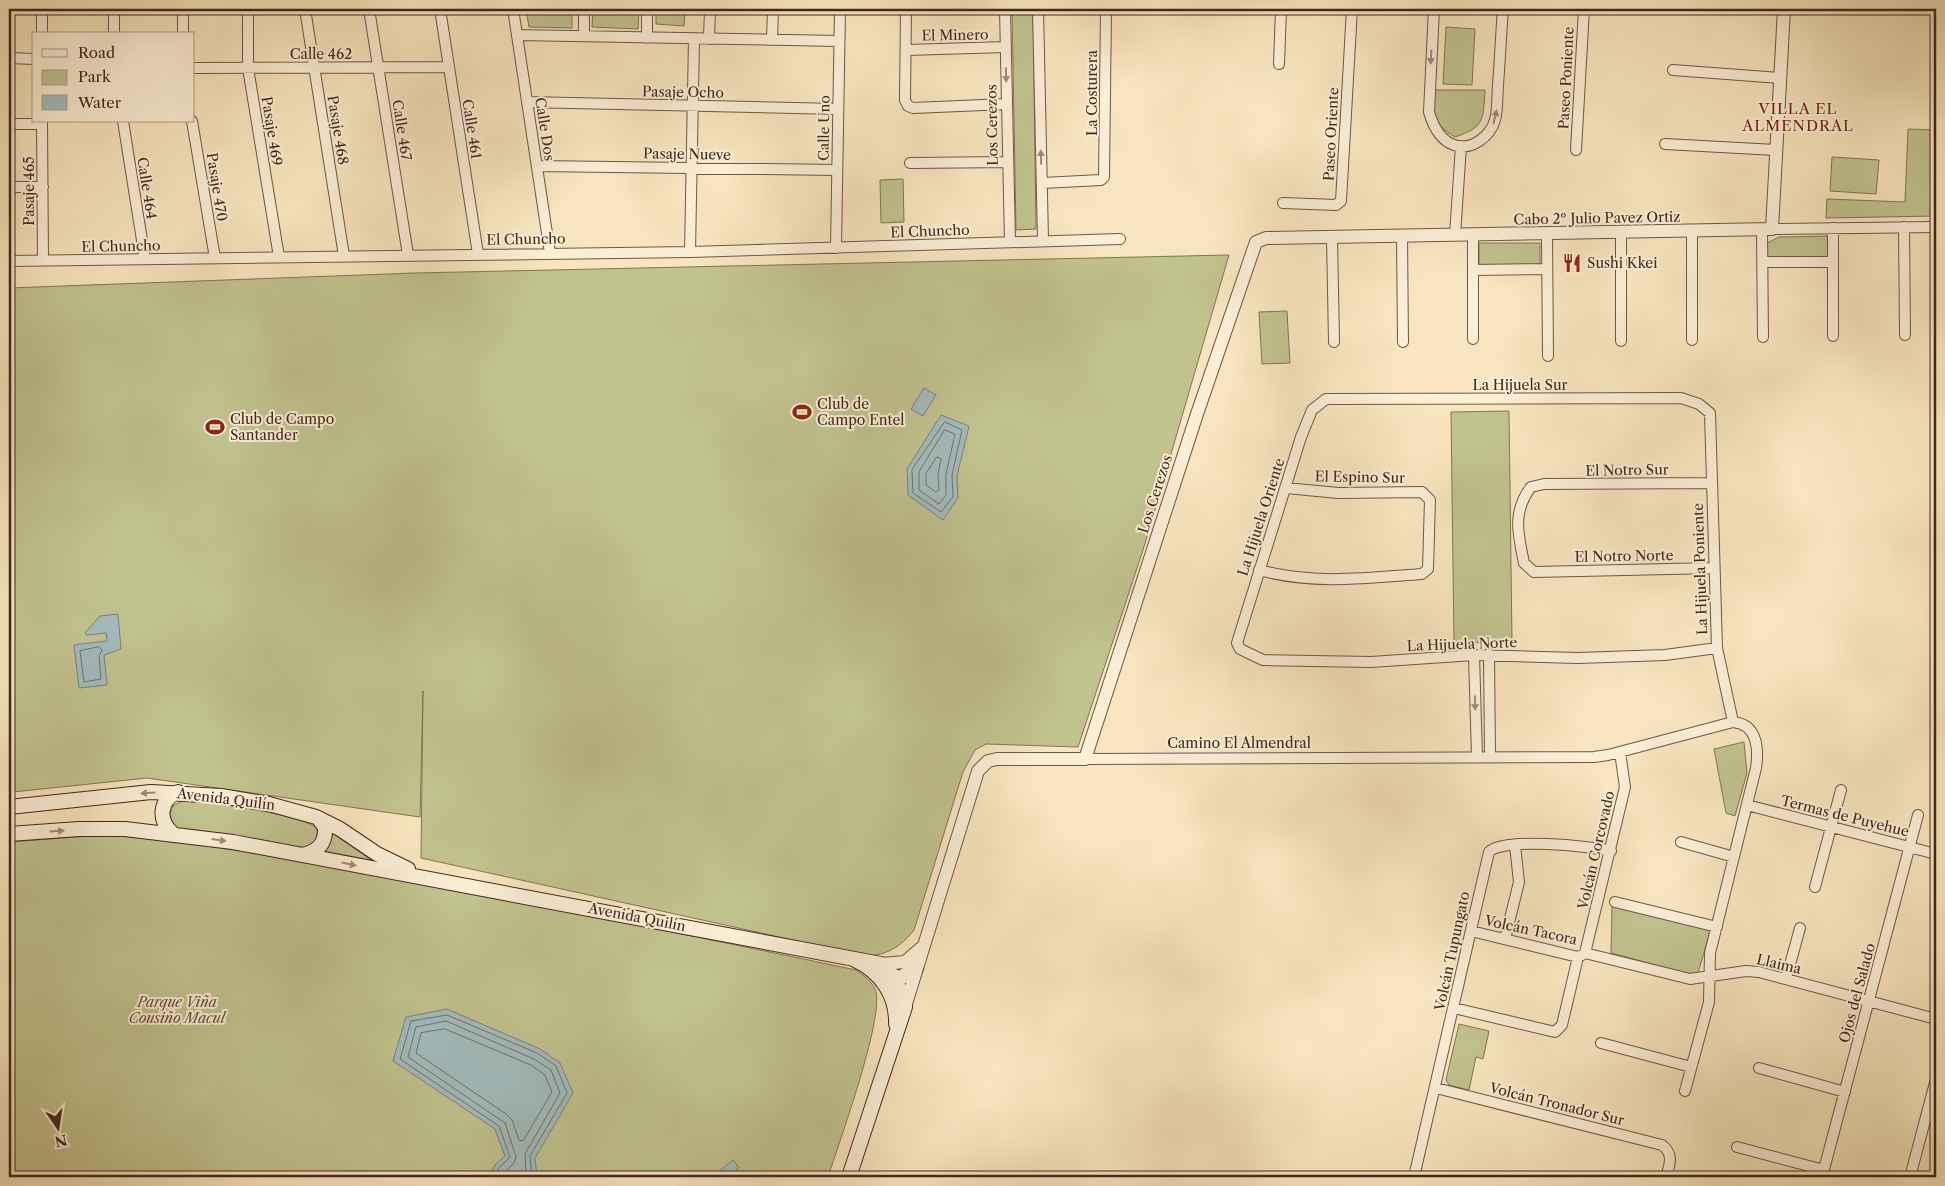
<svg xmlns="http://www.w3.org/2000/svg" width="1945" height="1186" font-family="'Libre Caslon Text',serif">
	<style>
		.green { fill: #c1c38f; stroke: #827456 }
		.water { fill: #a2bcbd; stroke: #7c807d }
		.lines { fill: none; stroke-linecap: round; stroke-linejoin: round }
		.shore { stroke: #72716c; stroke-width: 1 }
		.minor-casing { stroke: #705645; stroke-width: 12 }
		.tertiary-casing { stroke: #705645; stroke-width: 14 }
		.secondary-casing { stroke: #43261c; stroke-width: 16 }
		.minor { stroke: #faeed5; stroke-width: 10 }
		.tertiary { stroke: #faeed5; stroke-width: 12 }
		.secondary { stroke: #faeed5; stroke-width: 14 }
		.oneway { fill: #9e8a78 }
		.labels { text-anchor: middle; stroke-width: 4; stroke-linejoin: round; paint-order: stroke }
		.street-label { font-size: 14px; fill: #43261c; stroke: #faeed5 }
		.poi-label { font-size: 14px; fill: #43261c; stroke: #faeed5; text-anchor: start }
		.park-label { font-size: 14px; font-style: italic; fill: #624d39; stroke: #faeed5 }
		.neighbourhood-label { font-size: 15px; letter-spacing: 1px; fill: #7a1f14; stroke: #faeed5 }
	</style>
	<rect width="100%" height="100%" fill="#f7e5bf"/>
	<filter id="stains"><feTurbulence type="fractalNoise" baseFrequency=".004" numOctaves="4"/><feColorMatrix values="0 0 0 0 .2 0 0 0 0 .09 0 0 0 0 .02 0 0 0 .5 -.17"/></filter>
	<radialGradient id="worn" r=".72"><stop offset=".6" stop-color="#630" stop-opacity="0"/><stop offset="1" stop-color="#630" stop-opacity=".3"/></radialGradient>
	<path class="green" d="M 526,9 L 572,9 L 572,28 L 529,27 Z
		M 593,9 L 639,9 L 638,29 L 592,27 Z
		M 656,9 L 685,9 L 684,26 L 656,24 Z
		M 1012,9 L 1033,9 L 1036,229 L 1016,230 Z
		M 1446,27 L 1475,29 L 1472,85 L 1443,84 Z
		M 1433,90 L 1485,90 C 1483,120 1485,127 1455,137 C 1433,124 1433,115 1433,90 Z
		M 1908,129 L 1936,130 L 1936,216 L 1826,218 L 1827,199 L 1905,202 Z
		M 1832,157 L 1879,160 L 1876,194 L 1830,191 Z
		M 903,179 L 904,222 L 881,223 L 880,180 Z
		M 1829,236 L 1829,260 L 1766,261 L 1765,244 L 1779,237 Z
		M 1479,243 L 1540,243 L 1540,266 L 1479,265 Z
		M 1229,255 L 1143,550 L 1078,747 L 986,744 L 975,750 L 963,772 L 914,930 C 901,947 883,958 861,955 L 421,858 L 423,691 L 420,817 L 147,778 L 13,792 L 9,607 L 9,288 L 415,273 Z
		M 1287,311 L 1290,363 L 1262,364 L 1259,312 Z
		M 1509,411 L 1512,642 L 1454,643 L 1451,412 Z
		M 1744,742 L 1747,773 L 1735,816 L 1726,813 L 1714,749 Z
		M 182,801 C 205,801 304,814 317,829 L 318,841 L 304,850 L 180,830 L 172,824 L 170,814 L 173,806 Z
		M 331,832 L 371,860 L 324,851 L 328,845 Z
		M 104,835 C 193,840 281,859 369,874 C 532,903 694,936 856,970 C 864,976 873,982 876,992 C 883,1021 839,1143 828,1177 L 9,1177 L 9,842 Z
		M 1612,906 L 1711,929 L 1697,976 L 1611,953 Z
		M 1459,1024 L 1489,1031 L 1483,1059 L 1476,1057 L 1469,1090 L 1449,1085 L 1446,1080 Z"/>
	<path class="water" d="M 924,388 L 936,395 L 923,416 L 911,409 Z
		M 941,415 L 969,426 L 957,476 L 958,498 L 943,520 L 908,495 L 907,469 Z
		M 118,614 L 121,649 L 104,655 L 107,685 L 79,688 L 74,645 L 107,641 L 106,633 L 87,635 L 85,633 L 100,616 Z
		M 447,1009 L 540,1049 L 560,1063 L 573,1093 L 535,1158 L 537,1177 L 489,1177 L 495,1165 L 505,1156 L 495,1129 L 393,1061 L 406,1017 Z
		M 733,1160 L 739,1168 L 727,1177 L 720,1177 L 717,1173 Z"/>
	<g class="lines">
		<path class="shore" d="M 945,422 L 962,430 L 952,475 L 953,497 L 941,512 L 913,493 L 912,470 Z
			M 945,430 L 955,434 L 946,474 L 946,495 L 939,504 L 919,490 L 919,472 Z
			M 937,457 L 941,459 L 938,474 L 939,490 L 936,492 L 926,485 L 926,474 Z
			M 99,647 L 102,650 L 99,656 L 101,679 L 84,682 L 80,651 Z
			M 445,1029 L 531,1065 L 545,1075 L 552,1092 L 523,1141 L 519,1140 L 512,1120 L 506,1114 L 416,1053 L 421,1033 Z
			M 494,1177 L 499,1168 L 510,1157 L 499,1126 L 400,1059 L 411,1021 L 447,1015 L 537,1053 L 556,1066 L 567,1093 L 530,1156 L 532,1177
			M 501,1177 L 514,1163 L 516,1157 L 505,1123 L 408,1057 L 416,1027 L 446,1021 L 534,1059 L 551,1070 L 560,1093 L 525,1154 L 526,1177"/>
		<g class="minor-casing">
			<path id="minor" d="M 42,9 L 42,34
				M 114,9 L 114,34
				M 183,9 L 183,34
				M 248,9 L 248,68 L 279,257
				M 305,9 L 344,256
				M 369,9 L 408,255
				M 440,9 L 478,254
				M 513,9 L 550,253
				M 906,9 L 905,100 L 908,106 L 913,108 L 1007,104
				M 1005,9 L 1010,242
				M 1038,9 L 1043,240
				M 1434,9 L 1429,112 C 1433,126 1440,140 1454,145 C 1471,151 1490,137 1495,120 C 1498,109 1497,97 1498,85 C 1500,60 1501,34 1503,9
				M 517,35 L 839,41
				M 584,36 L 584,9
				M 647,38 L 647,9
				M 709,39 L 710,9
				M 772,40 L 773,9
				M 906,50 L 1006,47
				M 9,58 L 34,59
				M 1279,64 L 1281,9
				M 194,68 L 449,67
				M 1673,70 L 1780,78
				M 527,102 L 838,109
				M 42,121 L 43,261
				M 123,121 L 145,259
				M 192,121 L 215,258
				M 9,124 L 42,124
				M 1665,144 L 1776,150
				M 1576,150 L 1584,9
				M 910,163 L 1008,162
				M 537,166 L 837,170
				M 1042,183 L 1101,180 L 1104,177 L 1106,9
				M 9,187 L 43,187
				M 1283,203 L 1336,205 L 1341,201 L 1352,9
				M 1904,227 L 1905,335
				M 1833,228 L 1833,336
				M 1772,229 L 1936,227
				M 1762,230 L 1763,337
				M 1692,231 L 1692,340
				M 1547,234 L 1548,356
				M 1455,235 L 1461,146
				M 1473,235 L 1473,339
				M 1402,236 L 1403,342
				M 1332,237 L 1334,342
				M 836,248 L 840,9
				M 690,252 L 694,39
				M 9,261 L 690,252 L 1120,239
				M 1762,262 L 1833,262
				M 1473,270 L 1547,269
				M 1621,341 L 1621,233
				M 1711,483 L 1544,484 L 1531,487 C 1512,512 1518,534 1524,563 L 1534,572 L 1714,568
				M 1259,570 C 1313,585 1367,578 1422,574 L 1428,569 L 1430,500 L 1422,492 L 1338,493 L 1286,488
				M 1717,648 L 1665,655 L 1578,658 L 1474,655 L 1371,662 L 1263,660 L 1240,649 L 1237,643 L 1301,437 L 1312,410 L 1326,399 L 1681,398 L 1699,404 L 1710,413 L 1717,648 L 1733,722
				M 1489,654 L 1490,756
				M 1474,655 L 1477,757
				M 1085,759 L 1594,757 L 1608,755 L 1733,722 C 1757,724 1759,748 1756,768 L 1710,953 L 1709,1002 L 1685,1091
				M 1747,805 L 1936,854
				M 1681,842 L 1734,857
				M 1815,887 L 1841,790
				M 1615,902 L 1717,927
				M 1471,931 L 1578,957 L 1584,954
				M 1505,939 L 1519,882 L 1515,845
				M 1585,953 L 1690,979 L 1746,971 L 1759,972 L 1936,1019
				M 1585,953 L 1625,787 L 1620,752
				M 1786,979 L 1800,928
				M 1454,1008 L 1555,1032 L 1562,1025 L 1578,957
				M 1601,1043 L 1691,1067
				M 1759,1068 L 1845,1092
				M 1436,1088 L 1662,1145 C 1674,1154 1670,1164 1666,1177
				M 1737,1147 L 1824,1170
				M 1414,1177 L 1489,852 C 1503,837 1590,846 1611,851
				M 1822,1177 L 1918,815
				M 1910,1177 L 1936,1079"/>
		</g>
		<g class="tertiary-casing">
			<path id="tertiary" d="M 881,964 L 905,962 L 921,948
				M 905,1007 L 978,771 L 988,761 L 997,759 L 1085,759 L 1197,414 L 1256,242 L 1266,238 L 1772,229 L 1784,9"/>
		</g>
		<g class="secondary-casing">
			<path id="secondary" d="M 9,807 L 151,792 L 221,796 L 269,804 L 316,817 L 340,829 L 377,854 L 408,869
				M 172,833 C 158,820 159,800 178,792
				M 9,834 L 79,829 L 125,829 L 233,842 L 881,964 L 896,978 L 905,1007 L 849,1177
				M 302,855 C 317,852 326,844 325,827 L 318,818
				M 855,960 C 881,972 897,996 896,1024
				M 889,979 L 902,977 L 916,968"/>
		</g>
		<use href="#minor" class="minor"/>
		<use href="#tertiary" class="tertiary"/>
		<use href="#secondary" class="secondary"/>
	</g>
	<defs><path id="oneway-solid" d="M-6-.8H1V-3.2L6.5 0L1 3.2V.8H-6Z" transform="scale(1.25)"/></defs>
	<g class="oneway">
		<use href="#oneway-solid" transform="translate(1431 57) rotate(93)"/>
		<use href="#oneway-solid" transform="translate(1006 75) rotate(89)"/>
		<use href="#oneway-solid" transform="translate(1495 117) rotate(-77)"/>
		<use href="#oneway-solid" transform="translate(1041 157) rotate(-91)"/>
		<use href="#oneway-solid" transform="translate(1475 703) rotate(89)"/>
		<use href="#oneway-solid" transform="translate(148 793) rotate(176)"/>
		<use href="#oneway-solid" transform="translate(57 831) rotate(-4)"/>
		<use href="#oneway-solid" transform="translate(219 840) rotate(8)"/>
		<use href="#oneway-solid" transform="translate(349 864) rotate(12)"/>
	</g>
	<defs>
		<g id="restaurant-bare" transform="scale(1.5)"><path d="M-5-6h1v4h1v-4h1v4h1v-4h1v5L-1.5 .5V6h-2V.5L-5-1ZM5-6V6H3V1.5H1.5Q1.5-4 5-6Z" fill="#8f2418" stroke="#faeed5" stroke-width="2.5" paint-order="stroke"/></g>
		<g id="stadium-bare" transform="scale(1.5)"><path d="M0-5a6.5 5 0 1 0 0 10a6.5 5 0 1 0 0-10ZM-3.5-1.8h7v3.6h-7Z" fill="#8f2418" stroke="#faeed5" stroke-width="2.5" paint-order="stroke"/></g>
	</defs>
	<g fill-rule="evenodd">
		<use href="#restaurant-bare" x="1572" y="263"/>
		<use href="#stadium-bare" x="802" y="412"/>
		<use href="#stadium-bare" x="215" y="427"/>
	</g>
	<g class="labels">
		<g class="street-label">
			<text transform="translate(955 35) rotate(-1)" y="5">El Minero</text>
			<text x="321" y="59">Calle 462</text>
			<text transform="translate(1566 78) rotate(-87)" y="5">Paseo Poniente</text>
			<text transform="translate(683 92) rotate(1)" y="5">Pasaje Ocho</text>
			<text transform="translate(1092 93) rotate(-90)" y="5">La Costurera</text>
			<text transform="translate(992 125) rotate(-91)" y="5">Los Cerezos</text>
			<text transform="translate(824 128) rotate(-89)" y="5">Calle Uno</text>
			<text transform="translate(472 129) rotate(81)" y="5">Calle 461</text>
			<text transform="translate(545 129) rotate(81)" y="5">Calle Dos</text>
			<text transform="translate(338 130) rotate(81)" y="5">Pasaje 468</text>
			<text transform="translate(402 130) rotate(81)" y="5">Calle 467</text>
			<text transform="translate(272 131) rotate(81)" y="5">Pasaje 469</text>
			<text transform="translate(1331 134) rotate(-87)" y="5">Paseo Oriente</text>
			<text transform="translate(687 154) rotate(1)" y="5">Pasaje Nueve</text>
			<text transform="translate(217 187) rotate(81)" y="5">Pasaje 470</text>
			<text transform="translate(147 188) rotate(81)" y="5">Calle 464</text>
			<text transform="translate(29 191) rotate(-90)" y="5">Pasaje 465</text>
			<text transform="translate(1597 218) rotate(-1)" y="5">Cabo 2º Julio Pavez Ortiz</text>
			<text transform="translate(930 231) rotate(-2)" y="5">El Chuncho</text>
			<text transform="translate(526 239) rotate(-1)" y="5">El Chuncho</text>
			<text transform="translate(121 246) rotate(-1)" y="5">El Chuncho</text>
			<text x="1520" y="390">La Hijuela Sur</text>
			<text transform="translate(1627 470) rotate(-1)" y="5">El Notro Sur</text>
			<text transform="translate(1360 477) rotate(1)" y="5">El Espino Sur</text>
			<text transform="translate(1155 494) rotate(-72)" y="5">Los Cerezos</text>
			<text transform="translate(1261 517) rotate(-72)" y="5">La Hijuela Oriente</text>
			<text transform="translate(1624 556) rotate(-1)" y="5">El Notro Norte</text>
			<text transform="translate(1700 569) rotate(-92)" y="5">La Hijuela Poniente</text>
			<text transform="translate(1462 644) rotate(-2)" y="5">La Hijuela Norte</text>
			<text x="1239" y="748">Camino El Almendral</text>
			<text transform="translate(226 799) rotate(7)" y="5">Avenida Quilín</text>
			<text transform="translate(1845 816) rotate(14)" y="5">Termas de Puyehue</text>
			<text transform="translate(1596 850) rotate(-77)" y="5">Volcán Corcovado</text>
			<text transform="translate(637 917) rotate(11)" y="5">Avenida Quilín</text>
			<text transform="translate(1531 930) rotate(12)" y="5">Volcán Tacora</text>
			<text transform="translate(1452 951) rotate(-78)" y="5">Volcán Tupungato</text>
			<text transform="translate(1779 964) rotate(13)" y="5">Llaima</text>
			<text transform="translate(1857 993) rotate(-75)" y="5">Ojos del Salado</text>
			<text transform="translate(1557 1104) rotate(14)" y="5">Volcán Tronador Sur</text>
		</g>
		<g class="poi-label">
			<text x="1587" y="268">Sushi Kkei</text>
			<text x="817" y="409">Club de<tspan x="817" dy="16">Campo Entel</tspan></text>
			<text x="230" y="424">Club de Campo<tspan x="230" dy="16">Santander</tspan></text>
		</g>
		<g class="park-label">
			<text x="177" y="1007">Parque Viña<tspan x="177" dy="16">Cousiño Macul</tspan></text>
		</g>
		<g class="neighbourhood-label">
			<text x="1798" y="114">VILLA EL<tspan x="1798" dy="17">ALMENDRAL</tspan></text>
		</g>
	</g>
	<rect width="1945" height="1186" fill="none" stroke="#f7e5bf" stroke-width="30"/>
	<rect x="10" y="10" width="1925" height="1166" fill="none" stroke="#43261c" stroke-width="2.5"/>
	<rect x="15" y="15" width="1915" height="1156" fill="none" stroke="#43261c"/>
	<rect x="32" y="32" width="162" height="90" fill="#faeed5" stroke="#b19e8b"/>
	<rect x="42" y="49" width="25" height="8" fill="#faeed5" stroke="#b19e8b"/>
	<text x="78" y="58" font-size="15" fill="#43261c">Road</text>
	<rect x="42" y="70" width="25" height="15" fill="#c1c38f" stroke="#b19e8b"/>
	<text x="78" y="82" font-size="15" fill="#43261c">Park</text>
	<rect x="42" y="95" width="25" height="15" fill="#a2bcbd" stroke="#b19e8b"/>
	<text x="78" y="108" font-size="15" fill="#43261c">Water</text>
	<g transform="translate(58 1128) rotate(167)" stroke="#faeed5" stroke-width="4" paint-order="stroke">
	<path d="M0-4L9 19L0 12L-9 19Z" fill="#43261c"/>
	<text y="-8" font-size="14" font-weight="bold" text-anchor="middle" fill="#43261c">N</text>
	</g>
	<rect width="100%" height="100%" filter="url(#stains)"/>
	<rect width="100%" height="100%" fill="url(#worn)"/>
</svg>
